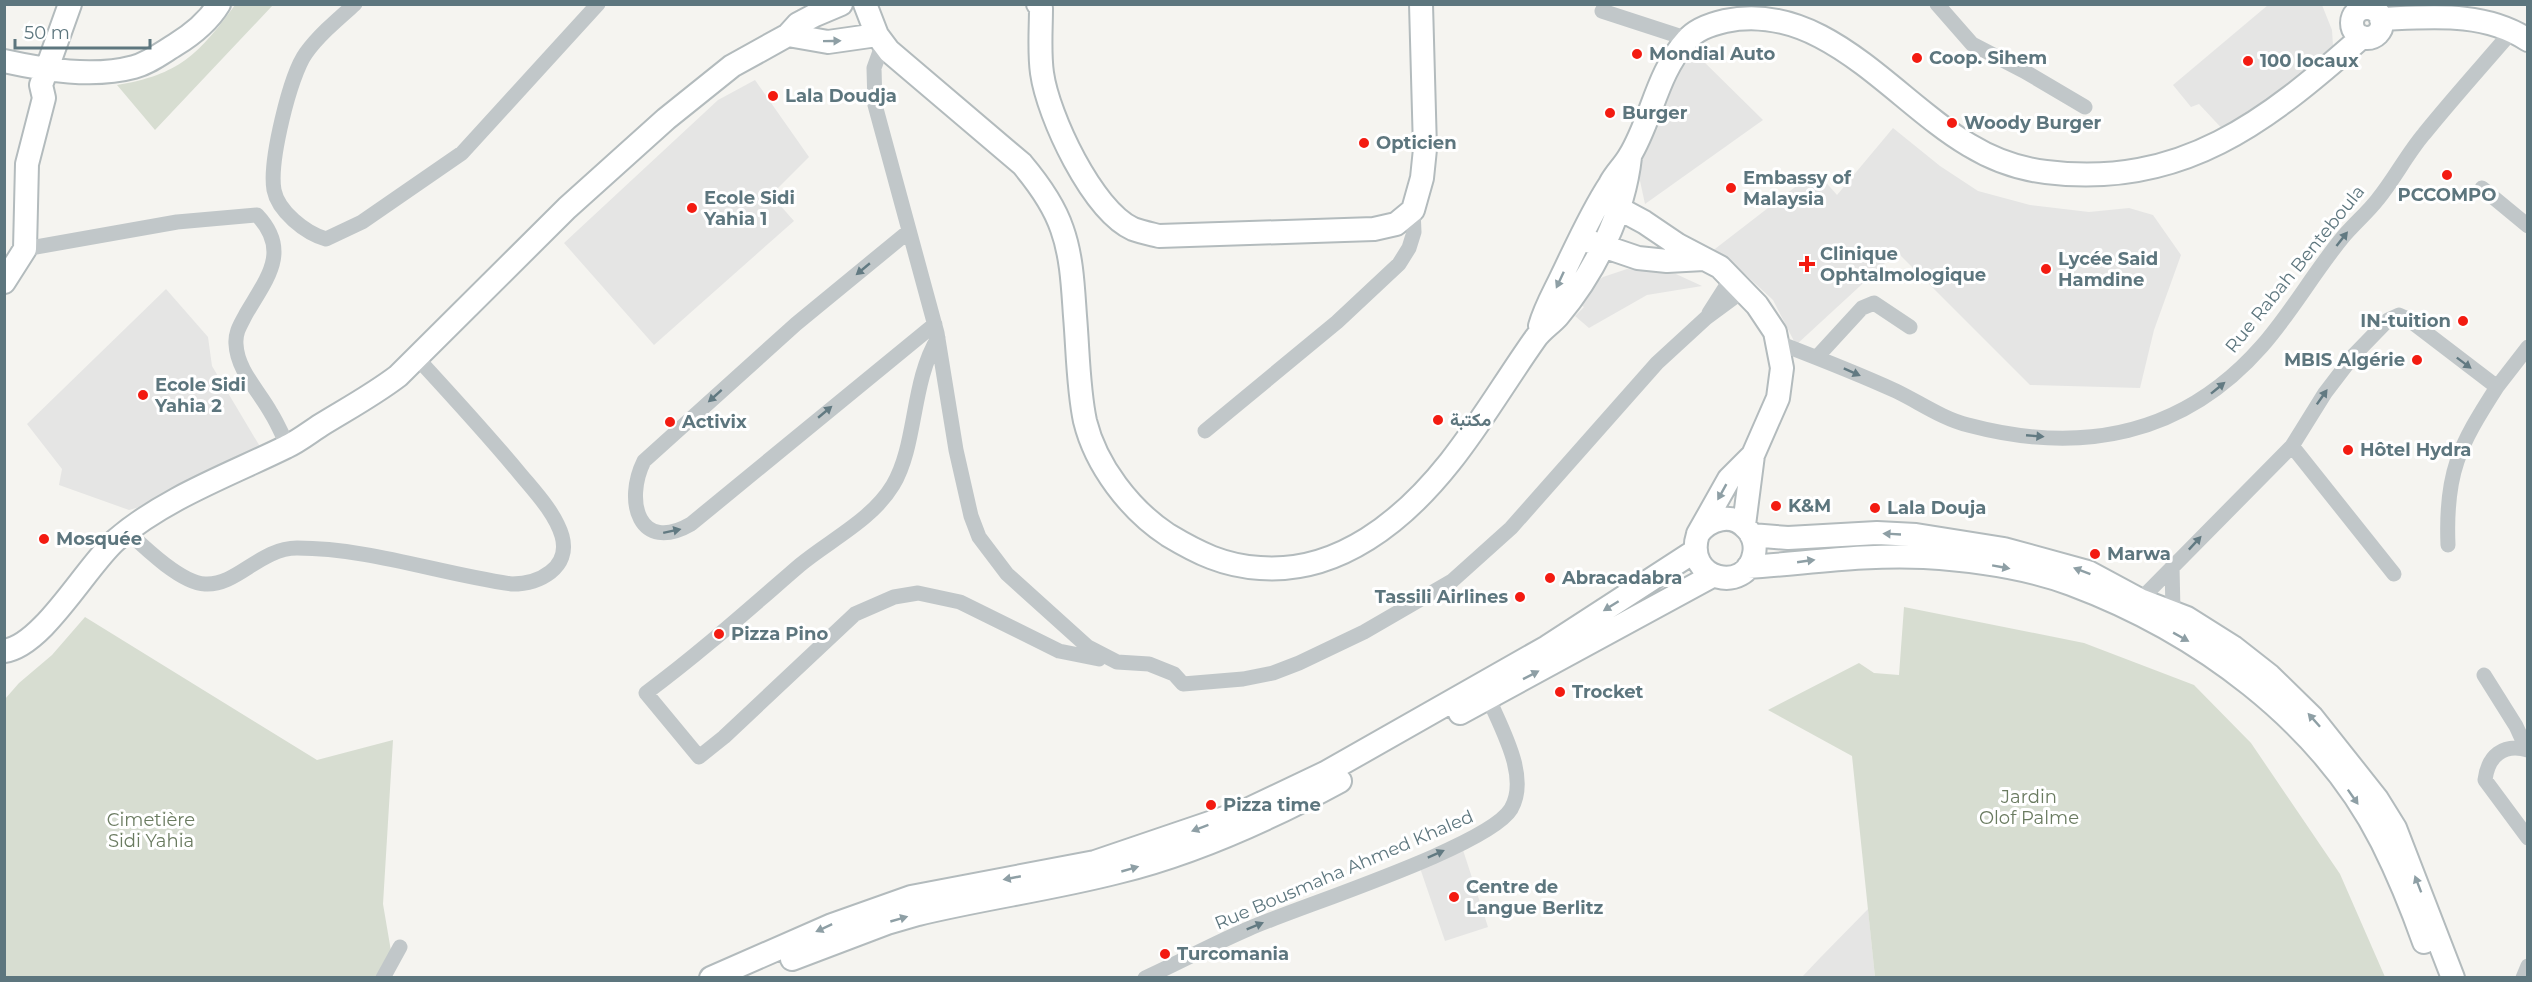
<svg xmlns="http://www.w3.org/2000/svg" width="2532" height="982" font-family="Montserrat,Vazirmatn,sans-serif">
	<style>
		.built { fill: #e5e5e4 }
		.green { fill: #d7ddd1 }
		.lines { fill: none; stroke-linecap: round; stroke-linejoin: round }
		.secondary-casing { stroke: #b3bbbd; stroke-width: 26 }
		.street { stroke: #c1c7c9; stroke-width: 15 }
		.secondary { stroke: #fff; stroke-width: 22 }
		.oneway { fill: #8e9fa5 }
		.oneway2 { fill: #627a82 }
		.poi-dot { fill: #f31b11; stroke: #fff; stroke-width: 2 }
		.labels { text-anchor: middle; stroke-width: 6; stroke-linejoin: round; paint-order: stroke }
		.poi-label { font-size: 18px; font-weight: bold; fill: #5d767e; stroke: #fff; text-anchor: start }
		.street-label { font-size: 18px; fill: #5d767e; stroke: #fff }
		.park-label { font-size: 18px; fill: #6a7b60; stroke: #fff }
	</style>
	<rect width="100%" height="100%" fill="#f5f4f0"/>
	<path class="built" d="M 2268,5 L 2322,5 L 2332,30 L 2333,46 L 2325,59 L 2228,135 L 2199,104 L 2191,107 L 2173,85 Z
		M 1696,54 L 1763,120 L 1645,204 L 1637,167 L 1670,79 Z
		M 755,80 L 809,157 L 771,195 L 794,221 L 654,345 L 564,243 L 718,100 Z
		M 1893,128 L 1940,166 L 1978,191 L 2030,205 L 2089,212 L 2129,208 L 2153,215 L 2181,255 L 2154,330 L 2140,388 L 2030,385 L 1897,252 L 1796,345 L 1773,300 L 1747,276 L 1711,252 L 1816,171 L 1837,195 Z
		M 1627,269 L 1676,274 L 1702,286 L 1647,295 L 1589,328 L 1575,316 L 1584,307 L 1577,303 L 1581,294 L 1603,277 Z
		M 166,289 L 208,337 L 212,366 L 262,450 L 171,498 L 129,510 L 59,485 L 62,469 L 27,424 Z
		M 1463,850 L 1488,927 L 1445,941 L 1420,868 Z
		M 1868,909 L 1875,977 L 1802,977 L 1819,959 Z"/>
	<path class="green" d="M 235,5 L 273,5 L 155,130 L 117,85 C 179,75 199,54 235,5 Z
		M 1904,607 L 2084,643 L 2194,685 L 2251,743 L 2340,874 L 2385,977 L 1875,977 L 1852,756 L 1768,710 L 1859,663 L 1874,673 L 1899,675 Z
		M 85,617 L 317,760 L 393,740 L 383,904 L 392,957 L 381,977 L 5,978 L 5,699 L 19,683 L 52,655 Z"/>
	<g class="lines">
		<g class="secondary-casing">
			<path id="secondary" d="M 865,4 L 877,35 L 889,51 L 1022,164 C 1038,183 1054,205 1062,229 C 1072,257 1073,288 1075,316 C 1078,351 1078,388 1085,421 C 1096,466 1130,510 1168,535 C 1198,553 1224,566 1260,568 C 1339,574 1404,520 1450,462 C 1481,423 1506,380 1535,339 C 1541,330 1551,324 1558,316 C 1595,272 1624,213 1630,157
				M 1038,4 L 1041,8 C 1041,29 1039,52 1042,73 C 1048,116 1092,210 1133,229 C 1141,232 1151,234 1159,236 L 1374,229 L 1396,224 L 1413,210 L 1422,178 L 1425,149 L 1421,4
				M2352 23a15 15 0 1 1 30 0a15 15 0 1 1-30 0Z
				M 2381,19 C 2431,17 2484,11 2528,40
				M 788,35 L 828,42 L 877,35
				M 4,61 C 45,70 93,78 134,67 C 149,63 162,53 175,45 C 193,34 208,22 219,4
				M 1605,201 L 1644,222 L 1678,245 L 1720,267 L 1757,305 L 1775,332 L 1782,368 L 1778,398 L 1753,455 L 1744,525
				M 1588,241 L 1638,258 L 1667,261 L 1704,259
				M 4,282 L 25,249 L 27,164 L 44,98 L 41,85 L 70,4
				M 1540,326 C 1545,308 1554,293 1562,276 C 1577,245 1591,213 1610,184 C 1615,174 1623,167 1629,157 C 1652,120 1656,74 1687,40 C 1696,29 1712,24 1725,21 C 1824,0 1894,101 1969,145 C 1992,159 2020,169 2046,172 C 2182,189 2267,121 2362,37
				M 1698,534 C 1709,519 1732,512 1746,528 C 1753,534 1756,545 1754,554 C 1747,594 1683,581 1698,534 L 1729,479 L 1753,455
				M 1751,535 L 1788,538 L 1877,533 L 1916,535 L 2004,549 L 2088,572 L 2140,600 L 2187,618 L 2233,647 L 2270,676 L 2312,717 L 2377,799 L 2395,828 L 2453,978
				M 1748,567 C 1808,563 1865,554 1924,557 C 1973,560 2026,567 2071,584 C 2197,631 2320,720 2382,842 C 2398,874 2412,908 2424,942
				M 4,651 C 43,646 87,565 116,540 C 165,498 229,475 286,447 C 299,441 310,432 321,425 C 347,409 373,395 398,376 L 567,208 L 666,119 L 732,66 L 788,35 L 798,24 L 815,15 L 841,4
				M 1460,713 L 1712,576
				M 792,959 L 887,923 L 918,914 C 984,898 1052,889 1118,872 C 1196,853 1270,819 1340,781
				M 711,978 L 832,925 L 911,897 L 1095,862 L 1245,811 L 1325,773 L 1547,647 L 1695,551"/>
		</g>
		<path class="street" d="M 355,4 C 338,19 319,35 306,53 C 290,75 269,162 274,190 C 278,211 305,233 326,239 L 362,222 L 462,153 L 598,4
			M 1937,4 L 1972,44 L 2024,71 L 2085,107
			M 1602,11 L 1688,39
			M 883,43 L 874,68 L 875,105 L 937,333 L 956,450 L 971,516 L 979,537 L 1007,574 L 1088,647 L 1117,662 L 1149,664 L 1174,674 L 1183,684 L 1243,679 L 1273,673 L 1299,663 L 1364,632 L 1452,581 L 1511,528 L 1657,363 L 1706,318 L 1744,290
			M 2482,188 L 2528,226
			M 908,232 L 796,324 L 644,461 C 624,501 639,554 691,524 L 935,324
			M 18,255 L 25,249 L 177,222 L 257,215 C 291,251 267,278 246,314 C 241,324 235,332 236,344 C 237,370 259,391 271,413 C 278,424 282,435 288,446
			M 1709,313 L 1732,277
			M 938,338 C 911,382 917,445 893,485 C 872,520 830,540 800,565 C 749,609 700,653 646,693 L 699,757 L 724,737 L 855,614 L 894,597 L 918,593 L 960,602 L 1059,651 L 1099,659
			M 1779,343 C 1818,358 1857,373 1896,391 C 1919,402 1943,419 1968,425 C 2081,455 2183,436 2262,346 C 2292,312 2314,272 2343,237 C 2354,224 2368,212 2378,199 C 2395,178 2407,154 2424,134 C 2453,98 2483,65 2513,30
			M 1817,357 L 1862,308 L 1874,303 L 1910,327
			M 1205,431 L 1337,322 L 1399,264 L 1409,248 L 1414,232 L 1413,210
			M 2292,446 L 2394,574
			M 127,531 C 144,547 181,583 205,584 C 237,586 260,548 297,548 C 369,548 441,574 512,584 C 539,584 571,568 562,536 C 555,513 536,493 521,475 C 488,435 453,397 418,359
			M 2448,545 C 2445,473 2459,446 2497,387
			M 2172,567 L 2173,611
			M 2140,600 L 2292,446 L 2325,393 L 2354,355 L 2388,320 L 2399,315 L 2408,319 L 2497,387 L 2528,347
			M 2484,675 L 2516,726 L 2527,750
			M 2528,750 C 2503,743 2488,756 2485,780 L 2528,838
			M 383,978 L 400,947
			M 1145,978 C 1180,962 1213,944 1248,929 C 1297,907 1488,847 1511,809 C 1530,777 1501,728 1488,697
			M 2523,978 L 2528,966"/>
		<use href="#secondary" class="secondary"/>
	</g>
	<defs><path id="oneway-solid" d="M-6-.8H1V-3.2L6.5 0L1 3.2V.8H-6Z" transform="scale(1.5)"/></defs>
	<g class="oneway">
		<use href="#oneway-solid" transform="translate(832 41) rotate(-1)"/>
		<use href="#oneway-solid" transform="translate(1560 280) rotate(115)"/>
		<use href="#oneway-solid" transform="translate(1722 492) rotate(119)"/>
		<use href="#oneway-solid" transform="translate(1892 534) rotate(-177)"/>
		<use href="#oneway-solid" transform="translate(1806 561) rotate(-8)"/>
		<use href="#oneway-solid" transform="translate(2001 567) rotate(10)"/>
		<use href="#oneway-solid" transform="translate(2082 571) rotate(-159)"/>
		<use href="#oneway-solid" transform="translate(1611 606) rotate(148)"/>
		<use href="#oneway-solid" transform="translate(2181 637) rotate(29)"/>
		<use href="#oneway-solid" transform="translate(1531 675) rotate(-27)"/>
		<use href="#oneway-solid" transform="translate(2314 720) rotate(-132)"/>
		<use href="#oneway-solid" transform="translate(2353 797) rotate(55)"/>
		<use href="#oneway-solid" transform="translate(1200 828) rotate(159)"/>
		<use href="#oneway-solid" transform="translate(1130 869) rotate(-16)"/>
		<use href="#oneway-solid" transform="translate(1012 878) rotate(169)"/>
		<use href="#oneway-solid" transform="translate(2418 884) rotate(-111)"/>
		<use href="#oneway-solid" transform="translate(899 919) rotate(-16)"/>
		<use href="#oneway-solid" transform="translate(824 928) rotate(155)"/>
	</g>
	<g class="oneway2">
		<use href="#oneway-solid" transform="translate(2342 239) rotate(-52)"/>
		<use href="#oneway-solid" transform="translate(863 269) rotate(140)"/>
		<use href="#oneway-solid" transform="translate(2464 363) rotate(37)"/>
		<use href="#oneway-solid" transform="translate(1852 372) rotate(24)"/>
		<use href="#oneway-solid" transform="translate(2218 388) rotate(-39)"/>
		<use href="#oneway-solid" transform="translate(715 396) rotate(138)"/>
		<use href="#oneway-solid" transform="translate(2322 397) rotate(-55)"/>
		<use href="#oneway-solid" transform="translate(825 412) rotate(-40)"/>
		<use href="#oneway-solid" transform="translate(2035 436) rotate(5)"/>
		<use href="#oneway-solid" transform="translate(672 531) rotate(-12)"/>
		<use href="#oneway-solid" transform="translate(2195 543) rotate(-47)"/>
		<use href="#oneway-solid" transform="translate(1436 854) rotate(-24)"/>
		<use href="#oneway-solid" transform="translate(1255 926) rotate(-22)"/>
	</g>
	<g class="poi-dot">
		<circle cx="1637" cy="54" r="6"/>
		<circle cx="1917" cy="58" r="6"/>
		<circle cx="2248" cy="61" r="6"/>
		<circle cx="773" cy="96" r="6"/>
		<circle cx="1610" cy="113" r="6"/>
		<circle cx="1952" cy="123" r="6"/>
		<circle cx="1364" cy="143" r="6"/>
		<circle cx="2447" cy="175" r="6"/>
		<circle cx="1731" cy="188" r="6"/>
		<circle cx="692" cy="208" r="6"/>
		<path d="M1804 255h6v6h6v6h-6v6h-6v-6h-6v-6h6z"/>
		<circle cx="2046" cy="269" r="6"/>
		<circle cx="2463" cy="321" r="6"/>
		<circle cx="2417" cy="360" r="6"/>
		<circle cx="143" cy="395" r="6"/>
		<circle cx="1438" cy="420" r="6"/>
		<circle cx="670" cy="422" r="6"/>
		<circle cx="2348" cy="450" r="6"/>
		<circle cx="1776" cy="506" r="6"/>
		<circle cx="1875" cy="508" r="6"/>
		<circle cx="44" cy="539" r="6"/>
		<circle cx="2095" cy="554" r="6"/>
		<circle cx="1550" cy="578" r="6"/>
		<circle cx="1520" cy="597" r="6"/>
		<circle cx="719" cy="634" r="6"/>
		<circle cx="1560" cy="692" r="6"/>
		<circle cx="1211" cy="805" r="6"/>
		<circle cx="1454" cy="897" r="6"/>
		<circle cx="1165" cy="954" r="6"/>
	</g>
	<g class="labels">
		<g class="poi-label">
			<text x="1649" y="60">Mondial Auto</text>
			<text x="1929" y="64">Coop. Sihem</text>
			<text x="2260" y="67">100 locaux</text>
			<text x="785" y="102">Lala Doudja</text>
			<text x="1622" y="119">Burger</text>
			<text x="1964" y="129">Woody Burger</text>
			<text x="1376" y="149">Opticien</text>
			<text x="1743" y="184">Embassy of<tspan x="1743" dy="21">Malaysia</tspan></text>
			<text x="2447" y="201" text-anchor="middle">PCCOMPO</text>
			<text x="704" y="204">Ecole Sidi<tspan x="704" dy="21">Yahia 1</tspan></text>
			<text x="1820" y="260">Clinique<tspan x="1820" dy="21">Ophtalmologique</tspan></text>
			<text x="2058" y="265">Lycée Said<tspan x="2058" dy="21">Hamdine</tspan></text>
			<text x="2451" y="327" text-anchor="end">IN-tuition</text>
			<text x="2405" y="366" text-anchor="end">MBIS Algérie</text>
			<text x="155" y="391">Ecole Sidi<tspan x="155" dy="21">Yahia 2</tspan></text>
			<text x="1450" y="426">مكتبة</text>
			<text x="682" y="428">Activix</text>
			<text x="2360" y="456">Hôtel Hydra</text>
			<text x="1788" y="512">K&amp;M</text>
			<text x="1887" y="514">Lala Douja</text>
			<text x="56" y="545">Mosquée</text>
			<text x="2107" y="560">Marwa</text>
			<text x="1562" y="584">Abracadabra</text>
			<text x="1508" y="603" text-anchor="end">Tassili Airlines</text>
			<text x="731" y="640">Pizza Pino</text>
			<text x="1572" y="698">Trocket</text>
			<text x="1223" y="811">Pizza time</text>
			<text x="1466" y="893">Centre de<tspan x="1466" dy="21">Langue Berlitz</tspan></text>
			<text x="1177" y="960">Turcomania</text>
		</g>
		<g class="street-label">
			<text transform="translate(2295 269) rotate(-51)" y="6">Rue Rabah Benteboula</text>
			<text transform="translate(1344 870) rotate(-23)" y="6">Rue Bousmaha Ahmed Khaled</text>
		</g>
		<g class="park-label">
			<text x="2029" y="803">Jardin<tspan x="2029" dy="21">Olof Palme</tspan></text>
			<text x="151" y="826">Cimetière<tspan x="151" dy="21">Sidi Yahia</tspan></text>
		</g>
	</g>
	<rect width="2532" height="982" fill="none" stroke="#5d767e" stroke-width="12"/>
	<path d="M15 39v9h135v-9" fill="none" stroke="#5d767e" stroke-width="3"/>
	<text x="24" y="39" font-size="18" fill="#5d767e" stroke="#ffffff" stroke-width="4.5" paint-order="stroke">50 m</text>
</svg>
